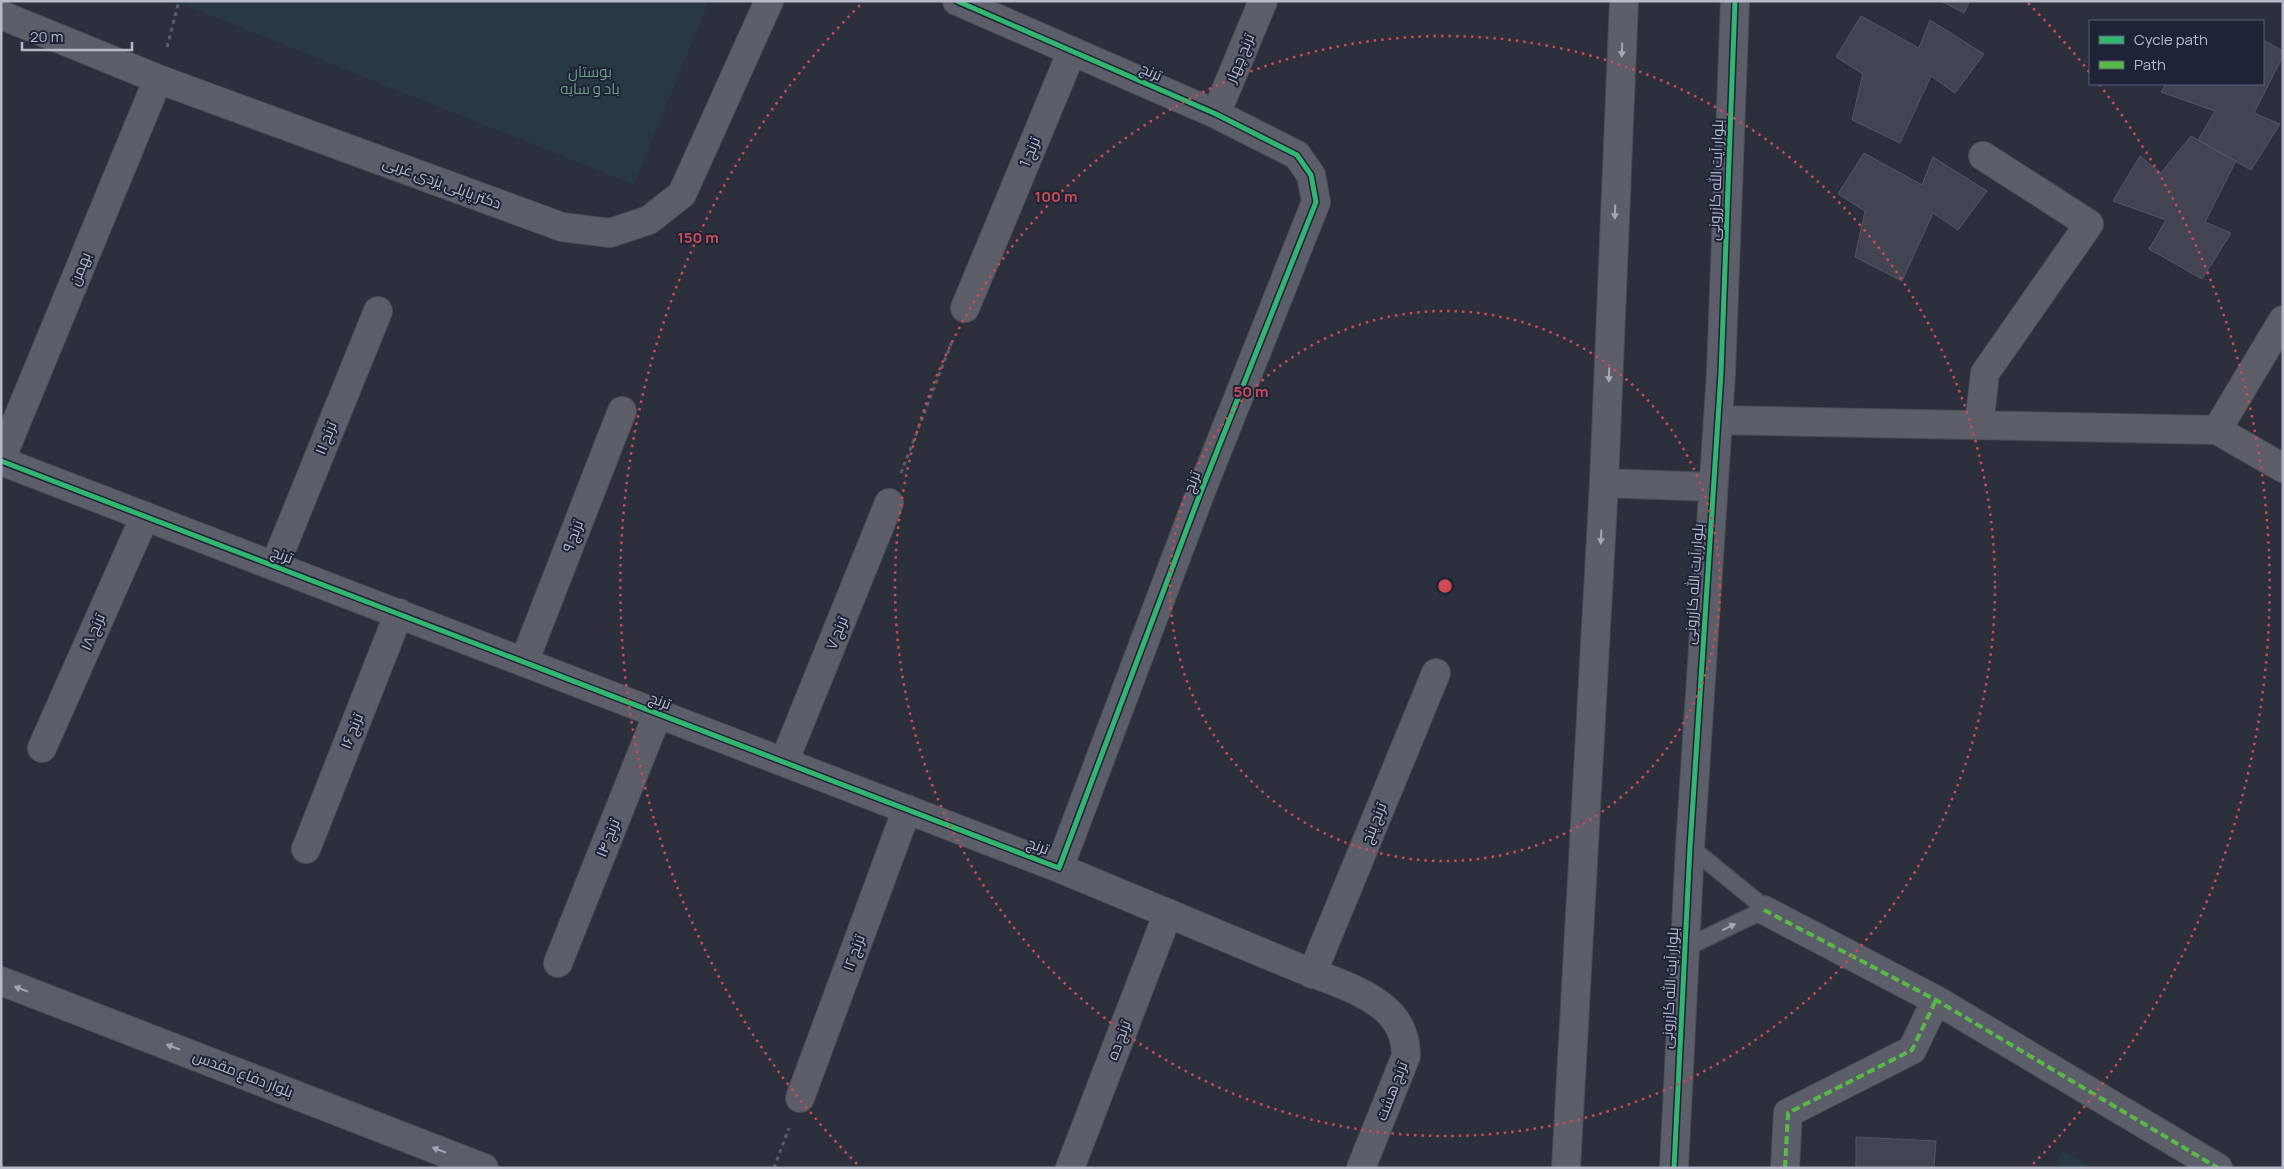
<svg xmlns="http://www.w3.org/2000/svg" width="2284" height="1169" font-family="Manrope,Cairo,sans-serif">
	<style>
		.green { fill: #283943 }
		.building { fill: #424551; stroke: #545763 }
		.lines { fill: none; stroke-linecap: round; stroke-linejoin: round }
		.service-casing { stroke: #4a4c56; stroke-width: 19 }
		.minor-casing { stroke: #4a4c56; stroke-width: 30 }
		.tertiary-casing { stroke: #4a4c56; stroke-width: 30 }
		.secondary-casing { stroke: #4a4c56; stroke-width: 30 }
		.path { stroke: #5a5d67; stroke-width: 3; stroke-dasharray: 4 4; stroke-linecap: butt }
		.service { stroke: #5c5e6a; stroke-width: 16 }
		.minor { stroke: #5c5e6a; stroke-width: 28 }
		.tertiary { stroke: #5c5e6a; stroke-width: 28 }
		.secondary { stroke: #5b5d68; stroke-width: 28 }
		.quiet { stroke: #58b947; stroke-width: 4; stroke-dasharray: 8 4; stroke-linecap: butt }
		.cycleway-casing { stroke: #1e2338; stroke-width: 8 }
		.cycleway { stroke: #33b770; stroke-width: 5 }
		.oneway { fill: #a5a8b9 }
		.oneway2 { fill: #a0a3b4 }
		.ring { fill: none; stroke: #ce4c51; stroke-width: 2.5; stroke-dasharray: 2.5 5 }
		.labels { text-anchor: middle; stroke-width: 4; stroke-linejoin: round; paint-order: stroke }
		.street-label { font-size: 15px; fill: #b7bacd; stroke: #1e2338 }
		.park-label { font-size: 15px; fill: #6c9f83; stroke: #1e2338 }
		.centre { fill: #ce4c51; stroke: #1e2338; stroke-width: 2.5 }
		.ring-label { font-size: 15px; text-anchor: middle; font-weight: bold; fill: #ce4c51; stroke: #1e2338; stroke-width: 4; stroke-linejoin: round; paint-order: stroke }
	</style>
	<rect width="100%" height="100%" fill="#2c2f3c"/>
	<path class="green" d="M 174,1 L 709,1 L 634,185 Z
		M 2062,1150 L 2093,1168 L 2054,1168 Z"/>
	<path class="building" d="M 1941,1 L 1970,1 L 1964,13 Z
		M 1861,16 L 1919,48 L 1930,20 L 1984,54 L 1955,93 L 1931,76 L 1900,143 L 1852,120 L 1863,74 L 1836,57 Z
		M 2263,40 L 2283,51 L 2283,56 L 2254,113 L 2280,124 L 2251,170 L 2198,140 L 2215,111 L 2161,92 L 2166,84 L 2263,84 Z
		M 2191,136 L 2236,161 L 2205,222 L 2231,233 L 2202,279 L 2149,249 L 2166,220 L 2113,201 L 2140,156 L 2161,173 Z
		M 1864,153 L 1922,185 L 1933,157 L 1987,191 L 1958,230 L 1933,213 L 1902,281 L 1855,257 L 1865,211 L 1838,194 Z
		M 1856,1137 L 1936,1141 L 1934,1168 L 1856,1168 Z"/>
	<g class="lines">
		<g class="service-casing">
			<path id="service" d="M 1685,948 L 1766,909 L 1690,847"/>
		</g>
		<g class="minor-casing">
			<path id="minor" d="M 1,15 L 158,79 L 562,227 L 610,233 L 649,220 L 682,194 L 769,1
				M 1216,114 L 1263,1
				M 965,308 L 1072,51
				M 1718,420 L 2217,430 L 2283,468
				M 1979,425 L 1985,373 L 2089,224 L 1983,156
				M 2217,430 L 2283,320
				M 1,459 L 158,79
				M 1,461 L 1059,868 L 1200,494 L 1316,202 L 1311,175 L 1297,155 L 1216,114 L 957,1
				M 275,565 L 378,311
				M 524,662 L 622,411
				M 42,748 L 145,516
				M 784,762 L 889,503
				M 306,849 L 399,613
				M 1059,868 C 1135,899 1211,931 1287,963 C 1319,977 1355,985 1383,1007 C 1399,1020 1406,1036 1406,1056 L 1361,1168
				M 1764,910 L 1936,1000 L 2218,1168
				M 558,963 L 658,713
				M 1312,974 L 1436,673
				M 800,1098 L 907,809
				M 1070,1168 L 1168,913
				M 1785,1168 L 1788,1113 L 1912,1050 L 1936,1000"/>
		</g>
		<g class="tertiary-casing">
			<path id="tertiary" d="M 1604,483 L 1713,487
				M 1566,1168 L 1604,483 L 1624,1
				M 1674,1168 L 1690,847 L 1721,373 L 1735,1"/>
		</g>
		<g class="secondary-casing">
			<path id="secondary" d="M 1,981 L 484,1168"/>
		</g>
		<path class="path" d="M 167,47 L 179,1
			M 901,473 L 953,339
			M 774,1168 L 789,1128"/>
		<use href="#service" class="service"/>
		<use href="#minor" class="minor"/>
		<use href="#tertiary" class="tertiary"/>
		<use href="#secondary" class="secondary"/>
		<path class="quiet" d="M 1764,910 L 1936,1000 L 2218,1168
			M 1785,1168 L 1788,1113 L 1912,1050 L 1936,1000"/>
		<g class="cycleway-casing">
			<path id="cycleway" d="M 1,461 L 1059,868 L 1200,494 L 1316,202 L 1311,175 L 1297,155 L 1216,114 L 957,1
				M 1674,1168 L 1690,847 L 1721,373 L 1735,1"/>
		</g>
		<use href="#cycleway" class="cycleway"/>
	</g>
	<defs><path id="oneway-solid" d="M-6-.8H1V-3.2L6.5 0L1 3.2V.8H-6Z" transform="scale(1.25)"/></defs>
	<g class="oneway">
		<use href="#oneway-solid" transform="translate(1622 50) rotate(92)"/>
		<use href="#oneway-solid" transform="translate(1615 212) rotate(92)"/>
		<use href="#oneway-solid" transform="translate(1609 375) rotate(92)"/>
		<use href="#oneway-solid" transform="translate(1601 537) rotate(93)"/>
		<use href="#oneway-solid" transform="translate(1729 927) rotate(-26)"/>
	</g>
	<g class="oneway2">
		<use href="#oneway-solid" transform="translate(21 989) rotate(-159)"/>
		<use href="#oneway-solid" transform="translate(173 1047) rotate(-159)"/>
		<use href="#oneway-solid" transform="translate(439 1150) rotate(-159)"/>
	</g>
	<g class="ring">
		<circle cx="1445" cy="586" r="275"/>
		<circle cx="1445" cy="586" r="550"/>
		<path d="M857 1164A824 824 0 0 1 862 3M2028 3A824 824 0 0 1 2090 73M2099 84A824 824 0 0 1 2033 1164"/>
	</g>
	<g class="labels">
		<g class="street-label">
			<text transform="translate(1240 58) rotate(-67)" y="5">ترنج چهار</text>
			<text transform="translate(1151 72) rotate(24)" y="5">ترنج</text>
			<text transform="translate(1030 152) rotate(-68)" y="5">ترنج 1</text>
			<text transform="translate(1716 180) rotate(-88)" y="5">بلوار آیت الله کازرونی</text>
			<text transform="translate(442 183) rotate(20)" y="5">دکتر پاپلی یزدی غربی</text>
			<text transform="translate(80 269) rotate(-68)" y="5">بهمن</text>
			<text transform="translate(326 438) rotate(-68)" y="5">ترنج ۱۱</text>
			<text transform="translate(1192 482) rotate(-69)" y="5">ترنج</text>
			<text transform="translate(573 536) rotate(-69)" y="5">ترنج ۹</text>
			<text transform="translate(282 555) rotate(21)" y="5">ترنج</text>
			<text transform="translate(1694 584) rotate(-86)" y="5">بلوار آیت الله کازرونی</text>
			<text transform="translate(93 632) rotate(-66)" y="5">ترنج ۱۸</text>
			<text transform="translate(837 633) rotate(-68)" y="5">ترنج ۷</text>
			<text transform="translate(660 701) rotate(21)" y="5">ترنج</text>
			<text transform="translate(352 731) rotate(-68)" y="5">ترنج ۱۶</text>
			<text transform="translate(1374 823) rotate(-68)" y="5">ترنج پنج</text>
			<text transform="translate(608 838) rotate(-68)" y="5">ترنج ۱۴</text>
			<text transform="translate(1038 846) rotate(21)" y="5">ترنج</text>
			<text transform="translate(854 953) rotate(-70)" y="5">ترنج ۱۲</text>
			<text transform="translate(1670 988) rotate(-87)" y="5">بلوار آیت الله کازرونی</text>
			<text transform="translate(1119 1040) rotate(-69)" y="5">ترنج ده</text>
			<text transform="translate(243 1074) rotate(21)" y="5">بلوار دفاع مقدس</text>
			<text transform="translate(1392 1091) rotate(-69)" y="5">ترنج هشت</text>
		</g>
		<g class="park-label">
			<text x="590" y="77">بوستان<tspan x="590" dy="17">باد و سایه</tspan></text>
		</g>
	</g>
	<circle cx="1445" cy="586" r="8" class="centre"/>
	<g class="ring-label">
		<text x="1056" y="202">100 m</text>
		<text x="698" y="243">150 m</text>
		<text x="1251" y="397">50 m</text>
	</g>
	<rect width="2284" height="1169" fill="none" stroke="#b7bacd" stroke-width="5"/>
	<rect x="2089" y="20" width="175" height="65" fill="#1e2338" stroke="#5b5f74"/>
	<rect x="2099" y="36" width="25" height="8" fill="#33b770" stroke="#5b5f74"/>
	<text x="2134" y="45" font-size="15" fill="#b7bacd">Cycle path</text>
	<rect x="2099" y="61" width="25" height="8" fill="#58b947" stroke="#5b5f74"/>
	<text x="2134" y="70" font-size="15" fill="#b7bacd">Path</text>
	<path d="M22 42v8h110v-8" fill="none" stroke="#b7bacd" stroke-width="2.5"/>
	<text x="30" y="42" font-size="15" fill="#b7bacd" stroke="#1e2338" stroke-width="4" paint-order="stroke">20 m</text>
</svg>
